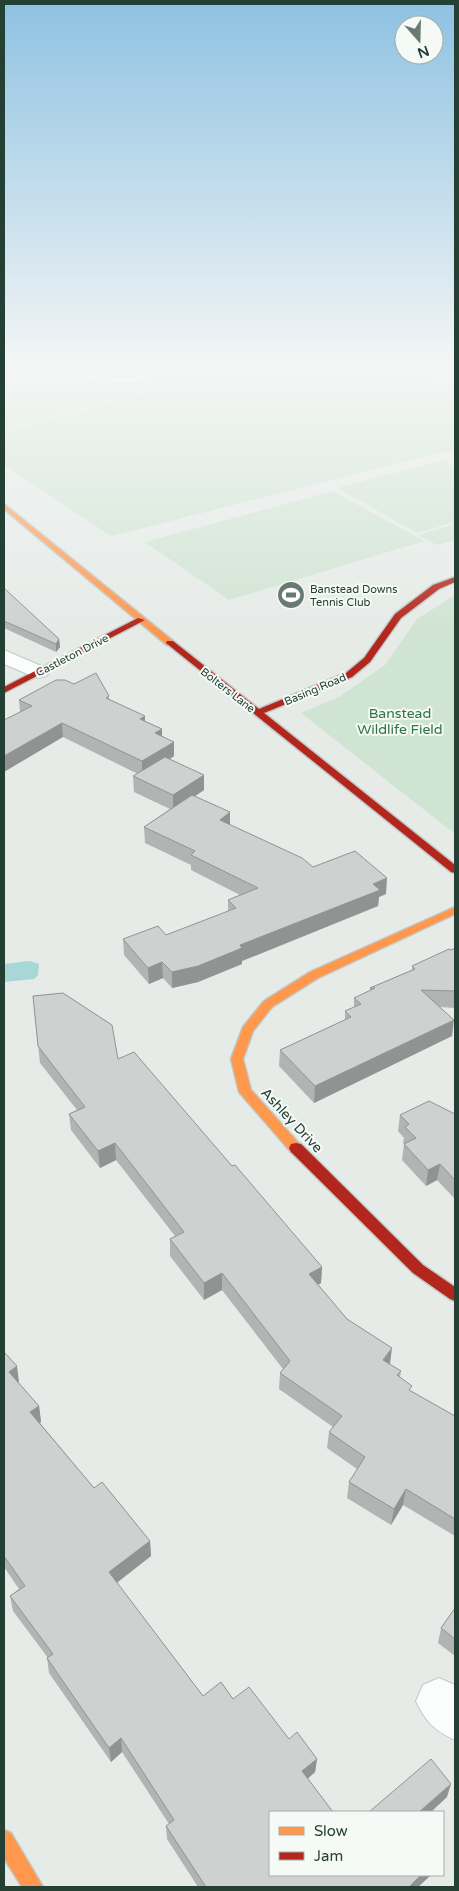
<svg xmlns="http://www.w3.org/2000/svg" width="459" height="1891" font-family="'Varela Round',sans-serif">
	<style>
		.green { fill: #d0e4d3 }
		.water { fill: #a8d7d8 }
		.lines { fill: none; stroke-linecap: round; stroke-linejoin: round }
		.lane-casing { stroke: #c3c8c5; stroke-width: 2 }
		.street-casing { stroke: #c3c8c5; stroke-width: 2 }
		.slow-casing { stroke: #c1c9c5; stroke-width: 3 }
		.jam-casing { stroke: #c1c9c5; stroke-width: 3 }
		.lane { fill: #fbfcfc; fill-rule: evenodd }
		.street { fill: #fbfcfc; fill-rule: evenodd }
		.slow { fill: #ff974d; fill-rule: evenodd }
		.jam { fill: #b3261e; fill-rule: evenodd }
		.wall { fill: #b0b5b3 }
		.shaded-wall { fill: #909392 }
		.building { fill: #cdd2d0; stroke: #909392 }
		.labels { text-anchor: middle; stroke-width: 4; stroke-linejoin: round; paint-order: stroke }
		.far-poi-label { font-size: 11px; fill: #243f34; stroke: #f5faf7; text-anchor: start }
		.far-street-label { font-size: 11px; fill: #243f34; stroke: #f5faf7 }
		.park-label { font-size: 14px; fill: #2e7541; stroke: #f5faf7 }
		.street-label { font-size: 14px; fill: #243f34; stroke: #f5faf7 }
	</style>
	<rect width="100%" height="100%" fill="#e6ebe8"/>
	<path class="green" d="M 192,369 L 223,369 L 4,430 L 4,383 C 17,381 28,390 41,390 C 90,389 146,387 192,369 Z
		M 233,369 L 396,369 L 455,388 L 455,454 L 447,451 L 111,536 L 4,465 L 4,432 Z
		M 443,460 L 455,467 L 455,522 L 417,533 L 337,488 Z
		M 333,491 L 424,541 L 229,600 L 145,542 Z
		M 455,524 L 455,540 L 437,545 L 419,535 Z
		M 455,595 L 455,834 L 301,713 L 339,697 L 385,665 L 417,619 Z"/>
	<path class="water" d="M 30,961 L 39,964 L 38,975 L 34,979 L 4,982 L 4,964 Z"/>
	<g class="lines">
		<g class="lane-casing">
			<path id="lane" d="M 54,369 L 68,369 L 89,376 L 132,377 L 168,369 L 184,369 L 132,383 L 88,382 Z"/>
		</g>
		<g class="street-casing">
			<path id="street" d="M 4,650 L 46,668 L 50,672 L 46,676 L 39,678 L 32,676 L 4,664 Z
				M 439,1678 L 455,1685 L 455,1740 C 435,1731 425,1721 416,1701 L 423,1685 Z"/>
		</g>
		<g class="slow-casing">
			<path id="slow" d="M 4,504 L 173,641 L 173,645 L 167,645 L 4,509 Z
				M 455,907 L 455,914 L 318,978 L 272,1007 L 253,1031 L 243,1059 L 251,1090 L 303,1148 L 301,1152 L 296,1153 L 291,1152 L 239,1092 L 231,1059 L 243,1027 L 264,1001 L 310,972 Z
				M 4,1830 L 11,1833 L 43,1887 L 22,1887 L 4,1858 Z"/>
		</g>
		<g class="jam-casing">
			<path id="jam" d="M 455,577 L 455,582 L 439,589 L 401,618 L 370,662 L 352,677 L 264,713 L 455,865 L 455,873 L 451,872 L 166,643 L 167,641 L 173,641 L 259,709 L 346,673 L 364,658 L 395,614 L 433,585 Z
				M 138,618 L 145,620 L 4,693 L 4,687 Z
				M 296,1143 L 301,1144 L 423,1265 L 455,1287 L 455,1301 L 450,1299 L 413,1273 L 291,1152 L 289,1148 L 291,1144 Z"/>
		</g>
		<use href="#lane" class="lane"/>
		<use href="#street" class="street"/>
		<use href="#slow" class="slow"/>
		<use href="#jam" class="jam"/>
	</g>
	<path class="wall" d="M 4,588 L 59,639 L 60,647 L 56,652 L 4,628 Z
		M 74,684 L 109,696 L 109,700 L 145,721 L 162,737 L 174,756 L 170,759 L 204,790 L 195,796 L 230,825 L 313,867 L 386,894 L 379,897 L 378,906 L 242,961 L 242,964 L 198,982 L 172,988 L 163,978 L 149,984 L 124,955 L 123,939 L 166,935 L 228,912 L 228,900 L 240,895 L 191,870 L 191,865 L 145,843 L 144,827 L 170,809 L 134,792 L 133,776 L 138,774 L 63,737 L 20,712 L 19,700 Z
		M 455,948 L 455,1008 L 440,1007 L 452,1036 L 314,1103 L 279,1066 L 280,1050 L 345,1020 L 345,1011 L 354,1008 L 354,998 L 370,991 L 370,988 L 412,970 L 412,966 Z
		M 33,996 L 118,1059 L 232,1166 L 322,1267 L 321,1283 L 318,1285 L 347,1319 L 390,1365 L 401,1371 L 400,1377 L 411,1392 L 455,1416 L 455,1536 L 403,1505 L 391,1525 L 347,1498 L 349,1482 L 357,1469 L 327,1448 L 329,1432 L 333,1427 L 279,1389 L 280,1373 L 283,1369 L 222,1290 L 204,1300 L 170,1256 L 170,1239 L 175,1236 L 116,1160 L 100,1168 L 71,1130 L 69,1114 L 77,1110 L 40,1063 Z
		M 455,1114 L 455,1199 L 437,1180 L 426,1186 L 402,1160 L 404,1144 L 403,1143 L 404,1138 L 398,1131 L 400,1115 Z
		M 4,1352 L 19,1382 L 18,1383 L 39,1406 L 41,1422 L 40,1423 L 94,1488 L 150,1541 L 151,1556 L 117,1583 L 203,1696 L 233,1699 L 317,1759 L 315,1772 L 270,1812 L 431,1875 L 418,1887 L 198,1887 L 167,1839 L 166,1826 L 169,1824 L 122,1752 L 111,1762 L 49,1673 L 47,1658 L 48,1658 L 13,1611 L 10,1596 L 19,1589 L 4,1567 Z
		M 455,1608 L 455,1656 L 438,1643 L 441,1628 Z"/>
	<path class="shaded-wall" d="M 59,639 L 60,647 L 56,652 L 56,644 Z
		M 145,716 L 145,730 L 140,719 Z
		M 62,723 L 63,737 L 4,772 L 4,756 Z
		M 162,729 L 162,743 L 155,733 Z
		M 174,742 L 174,756 L 142,776 L 142,761 Z
		M 204,775 L 204,790 L 173,811 L 173,795 Z
		M 230,812 L 230,828 L 220,820 Z
		M 387,878 L 386,894 L 379,897 L 378,906 L 242,961 L 242,964 L 198,982 L 172,988 L 172,972 L 240,945 L 373,884 Z
		M 162,962 L 163,978 L 149,984 L 148,968 Z
		M 454,1020 L 452,1036 L 314,1103 L 315,1086 Z
		M 115,1143 L 116,1160 L 100,1168 L 98,1151 Z
		M 440,1164 L 437,1180 L 426,1186 L 428,1170 Z
		M 322,1267 L 321,1283 L 308,1290 L 309,1274 Z
		M 222,1273 L 222,1290 L 204,1300 L 204,1283 Z
		M 4,1303 L 5,1313 L 4,1314 Z
		M 392,1348 L 390,1364 L 381,1376 L 383,1360 Z
		M 17,1366 L 19,1382 L 12,1388 L 9,1372 Z
		M 39,1406 L 41,1422 L 33,1428 L 30,1412 Z
		M 406,1489 L 403,1505 L 391,1525 L 394,1509 Z
		M 150,1541 L 151,1556 L 111,1587 L 109,1572 Z
		M 121,1738 L 122,1752 L 111,1762 L 109,1748 Z
		M 317,1759 L 315,1772 L 301,1785 L 302,1771 Z
		M 451,1784 L 447,1797 L 431,1812 L 419,1812 Z
		M 421,1875 L 431,1875 L 418,1887 L 409,1887 Z"/>
	<path class="building" d="M 4,588 L 59,639 L 56,644 L 4,621 Z
		M 96,673 L 109,696 L 106,698 L 145,716 L 140,719 L 162,729 L 155,733 L 174,742 L 142,761 L 62,723 L 4,756 L 4,720 L 32,706 L 19,700 L 56,680 L 65,680 L 74,684 Z
		M 165,757 L 204,775 L 173,795 L 133,776 Z
		M 192,795 L 230,812 L 220,820 L 302,858 L 313,867 L 355,851 L 387,878 L 373,884 L 380,890 L 240,945 L 242,948 L 198,966 L 172,972 L 162,962 L 148,968 L 123,939 L 158,926 L 166,935 L 236,908 L 228,900 L 258,888 L 191,855 L 195,851 L 144,827 Z
		M 455,948 L 455,991 L 421,990 L 454,1020 L 315,1086 L 280,1050 L 351,1017 L 345,1011 L 361,1004 L 354,998 L 375,988 L 370,988 L 415,969 L 412,966 L 449,949 L 451,950 Z
		M 63,993 L 112,1025 L 118,1059 L 134,1052 L 232,1166 L 235,1165 L 322,1267 L 309,1274 L 347,1319 L 392,1348 L 383,1360 L 401,1371 L 397,1375 L 412,1386 L 409,1390 L 455,1416 L 455,1519 L 406,1489 L 394,1509 L 349,1482 L 365,1457 L 329,1432 L 342,1416 L 280,1373 L 290,1361 L 222,1273 L 204,1283 L 170,1239 L 184,1232 L 115,1143 L 98,1151 L 69,1114 L 85,1107 L 38,1046 L 33,996 Z
		M 429,1101 L 455,1114 L 455,1180 L 440,1164 L 428,1170 L 404,1144 L 416,1138 L 405,1127 L 409,1124 L 400,1115 Z
		M 4,1352 L 17,1366 L 9,1372 L 39,1406 L 30,1412 L 94,1488 L 102,1482 L 150,1541 L 109,1572 L 203,1696 L 221,1682 L 233,1699 L 249,1687 L 289,1739 L 297,1732 L 317,1759 L 302,1771 L 333,1812 L 270,1812 L 270,1875 L 421,1875 L 409,1887 L 206,1887 L 166,1826 L 174,1820 L 121,1738 L 109,1748 L 47,1658 L 53,1654 L 10,1596 L 25,1586 L 4,1556 Z
		M 455,1608 L 455,1639 L 441,1628 Z
		M 431,1759 L 451,1784 L 419,1812 L 369,1812 Z"/>
	<linearGradient id="sky" x2="0" y2="1"><stop stop-color="#8ec2e2"/><stop offset="0.58" stop-color="#f4f6f5"/><stop offset="1" stop-color="#f4f6f5" stop-opacity="0"/></linearGradient>
	<rect width="459" height="633" fill="url(#sky)"/>
	<defs>
		<g id="stadium-disc" transform="scale(1.4375)"><circle r="9.5" fill="#687b73" stroke="#f5faf7"/><path d="M0-5a6.5 5 0 1 0 0 10a6.5 5 0 1 0 0-10ZM-3.5-1.8h7v3.6h-7Z" fill="#fff"/></g>
	</defs>
	<g fill-rule="evenodd">
		<use href="#stadium-disc" x="291" y="595"/>
	</g>
	<g class="labels">
		<g class="far-poi-label">
			<text x="310" y="593">Banstead Downs<tspan x="310" dy="13">Tennis Club</tspan></text>
		</g>
		<g class="far-street-label">
			<text transform="translate(72 655) rotate(-27)" y="4">Castleton Drive</text>
			<text transform="translate(315 689) rotate(-23)" y="4">Basing Road</text>
			<text transform="translate(228 690) rotate(38)" y="4">Bolters Lane</text>
		</g>
		<g class="park-label">
			<text x="400" y="718">Banstead<tspan x="400" dy="16">Wildlife Field</tspan></text>
		</g>
		<g class="street-label">
			<text transform="translate(292 1120) rotate(47)" y="5">Ashley Drive</text>
		</g>
	</g>
	<rect width="459" height="1891" fill="none" stroke="#243f34" stroke-width="10"/>
	<rect x="269" y="1811" width="175" height="65" fill="#f5faf7" stroke="#a1afa9"/>
	<rect x="279" y="1827" width="25" height="8" fill="#ff974d" stroke="#a1afa9"/>
	<text x="314" y="1836" font-size="15" fill="#243f34">Slow</text>
	<rect x="279" y="1852" width="25" height="8" fill="#b3261e" stroke="#a1afa9"/>
	<text x="314" y="1861" font-size="15" fill="#243f34">Jam</text>
	<g transform="translate(419 40) rotate(160)"><circle r="24" fill="#f5faf7" stroke="#a1afa9"/>
	<path d="M0-4L9 19L0 12L-9 19Z" fill="#687b73"/>
	<text y="-8" font-size="14" font-weight="bold" text-anchor="middle" fill="#243f34">N</text>
	</g>
</svg>
